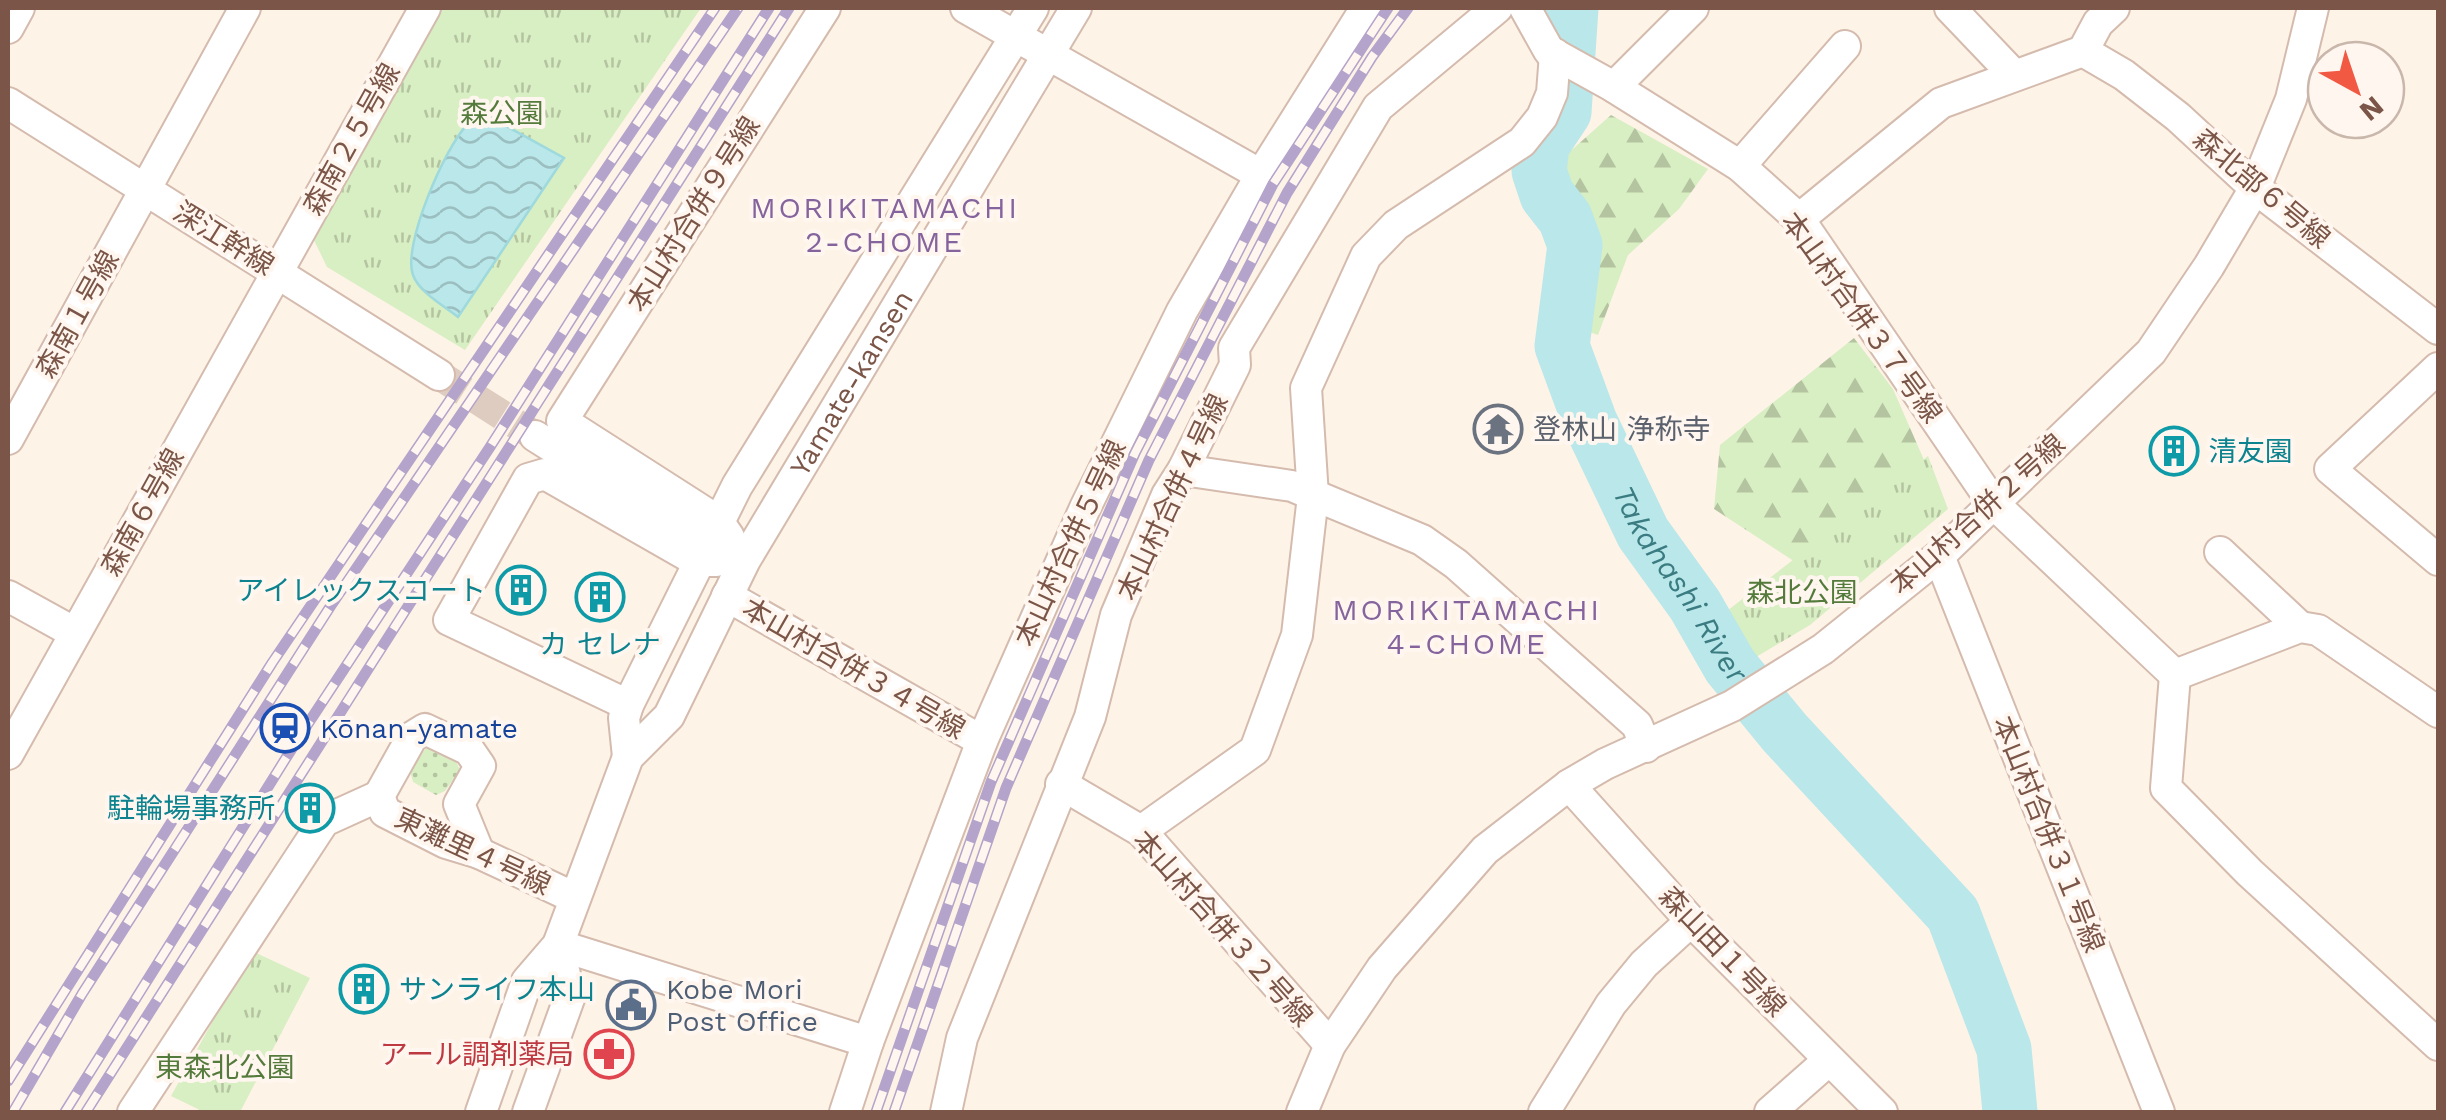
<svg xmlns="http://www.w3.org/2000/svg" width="2446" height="1120" font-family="'Work Sans','Noto Sans JP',sans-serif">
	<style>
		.forest { fill: url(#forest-firs) }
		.park { fill: url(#park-tufts) }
		.garden { fill: url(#garden-dots) }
		.water { fill: url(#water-waves); stroke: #9ed9dd; stroke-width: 2.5 }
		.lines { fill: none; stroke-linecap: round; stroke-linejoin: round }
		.river { stroke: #b9e7ea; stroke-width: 55 }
		.minor-tunnel { stroke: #ddccbf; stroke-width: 30; stroke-dasharray: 30 15; stroke-linecap: butt }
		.minor-casing { stroke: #d4bbae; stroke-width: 34 }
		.minor { stroke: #fff; stroke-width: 30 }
		.rail-casing { stroke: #b4a3ca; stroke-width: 11 }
		.rail { stroke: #fff7ef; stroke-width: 8; stroke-dasharray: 22; stroke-linecap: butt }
		.labels { text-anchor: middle; stroke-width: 8; stroke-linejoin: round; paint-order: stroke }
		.park-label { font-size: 28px; fill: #557b3c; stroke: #fff7ef }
		.street-label { font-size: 28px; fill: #7b5648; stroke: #fff7ef }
		.worship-label { font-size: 28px; fill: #5b616d; stroke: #fff7ef; text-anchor: start }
		.culture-label { font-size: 28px; fill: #0d838f; stroke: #fff7ef; text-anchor: start }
		.transit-label { font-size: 28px; fill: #164399; stroke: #fff7ef; text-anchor: start }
		.service-label { font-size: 28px; fill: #4e5e75; stroke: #fff7ef; text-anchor: start }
		.health-label { font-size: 28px; fill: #be3a42; stroke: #fff7ef; text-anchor: end }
		.neighbourhood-label { font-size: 30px; letter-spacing: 2.5px; fill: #85649e; stroke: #fff7ef }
		.water-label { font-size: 30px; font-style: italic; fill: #3a7c81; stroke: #fff7ef }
	</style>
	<defs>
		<pattern id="forest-firs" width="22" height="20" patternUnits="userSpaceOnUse" patternTransform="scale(2.5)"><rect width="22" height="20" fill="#d8eec3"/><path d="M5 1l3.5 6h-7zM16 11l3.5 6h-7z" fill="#b4c4a0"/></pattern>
		<pattern id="park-tufts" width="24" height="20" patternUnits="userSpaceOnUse" patternTransform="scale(2.5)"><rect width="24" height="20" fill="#d8eec3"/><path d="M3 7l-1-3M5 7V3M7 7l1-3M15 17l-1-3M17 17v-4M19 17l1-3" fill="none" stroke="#b4c4a0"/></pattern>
		<pattern id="garden-dots" width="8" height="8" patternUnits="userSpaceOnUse" patternTransform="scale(2.5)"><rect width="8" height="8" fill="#d8eec3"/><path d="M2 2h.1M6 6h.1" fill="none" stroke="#b4c4a0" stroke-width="1.8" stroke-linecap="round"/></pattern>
		<pattern id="water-waves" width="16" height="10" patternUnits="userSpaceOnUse" patternTransform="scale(2.5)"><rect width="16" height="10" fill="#b9e7ea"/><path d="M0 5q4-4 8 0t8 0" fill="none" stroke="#9bbec0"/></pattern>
	</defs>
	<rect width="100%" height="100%" fill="#fef3e7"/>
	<path class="forest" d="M 1611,115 L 1708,169 L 1679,209 L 1628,255 L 1598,335 L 1572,326 L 1589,215 C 1567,192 1564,187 1566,155 Z
		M 1854,338 L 1893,389 L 1945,508 L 1843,593 L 1714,509 L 1720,445 Z"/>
	<path class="park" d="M 443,8 L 701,8 L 465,350 L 327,267 L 312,236 Z
		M 1928,456 L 1948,509 L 1810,625 L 1751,660 L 1723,614 Z
		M 252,951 L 310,978 L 240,1112 L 204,1112 L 171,1096 Z"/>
	<path class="garden" d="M 433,746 L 455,759 L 460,770 L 445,791 L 436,795 L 413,782 L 410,771 L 426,748 Z"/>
	<path class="water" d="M 488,116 L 564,158 L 458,317 C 444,306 419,292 413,275 C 402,246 445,147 467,125 C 473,119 480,118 488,116 Z"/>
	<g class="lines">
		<path class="river" id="s1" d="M 1571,8 L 1564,112 L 1542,145 L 1539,171 L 1547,195 L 1565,218 L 1575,245 L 1562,346 L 1590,422 L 1643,533 L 1695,605 L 1730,666 L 1785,733 L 1953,914 L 2004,1049 L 2010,1112"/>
		<path class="minor-tunnel" d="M 439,375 L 535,436"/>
		<g class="minor-casing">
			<g id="minor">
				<path d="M 966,8 L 1261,175"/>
				<path d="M 1525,8 L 1549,51 L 1614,87 L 1740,166 L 1799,219 L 1993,503 L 2175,675"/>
				<path d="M 1950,8 L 2013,74"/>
				<path d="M 8,28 L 19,8"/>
				<path d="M 2083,51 L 2124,75 L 2178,117 L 2255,188 L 2438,329"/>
				<path d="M 1614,87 L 1693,8"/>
				<path d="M 8,103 L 439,375"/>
				<path d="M 1740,166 L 1845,46"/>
				<path d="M 1799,219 L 1941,103 L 2083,51 L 2098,23 L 2114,8"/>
				<path d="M 2438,368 L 2330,469 L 2438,560"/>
				<path d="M 535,436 L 679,527 L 725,550"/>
				<path d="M 8,439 L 245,8"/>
				<path d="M 1183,470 L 1292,486 L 1422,540 L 1456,564 L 1637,725 L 1646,747"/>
				<path d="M 729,537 L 718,521 L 562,421 L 825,8"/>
				<path d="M 2220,552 L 2300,627"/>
				<path d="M 1939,556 L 2159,1112"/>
				<path d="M 8,596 L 75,633"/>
				<path d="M 727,596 L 982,741"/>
				<path d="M 2175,675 L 2166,788 L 2250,873 L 2438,1045"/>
				<path d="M 2175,675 L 2300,627 L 2318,630 L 2438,712"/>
				<path d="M 628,705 L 449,620 L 528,479 L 545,474 L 697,561 L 717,561"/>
				<path d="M 8,754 L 425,8"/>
				<path d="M 628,757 L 624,718 L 628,705 L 737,486 L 1033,8"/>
				<path d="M 1061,784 L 1141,831 L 1330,1045"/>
				<path d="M 1569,785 L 1691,921 L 1882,1112"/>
				<path d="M 379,796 L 412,737 L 425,729 L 469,750 L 480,766 L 459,804 L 479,853"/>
				<path d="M 379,796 L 385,812 L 446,843 L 479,853 L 575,898"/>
				<path d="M 1141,831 L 1255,750 L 1297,635 L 1313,496 L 1306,388 L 1366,256 L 1396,225 L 1522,142 L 1542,117 L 1552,93 L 1555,54"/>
				<path d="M 558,945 L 868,1042"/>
				<path d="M 133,1112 L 324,821 L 379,796"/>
				<path id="s2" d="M 481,1112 L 527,981 L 558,945 L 628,757 L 669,716 L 745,560 L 1076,8"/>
				<path d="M 528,1112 L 570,996 L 558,945"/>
				<path d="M 845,1112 L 868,1042 L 982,741 L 1085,508 L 1182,311 L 1261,175 L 1366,8"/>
				<path d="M 946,1112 L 962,1038 L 1090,717 L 1116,615 L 1167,495 L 1183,470 L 1235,365 L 1234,348 L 1378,107 L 1497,8"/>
				<path d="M 1302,1112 L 1330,1045 L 1382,968 L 1485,850 L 1569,785 L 1605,764 L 1732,706 L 1823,649 L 1939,556 L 2151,352 L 2209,266 L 2255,188 L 2291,99 L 2313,8"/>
				<path d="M 1544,1112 L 1611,1004 L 1644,964 L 1691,921"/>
				<path d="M 1770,1112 L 1829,1060"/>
			</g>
		</g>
		<use href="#minor" class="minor"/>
		<g class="rail-casing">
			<path id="rail" d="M 8,1081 L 272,663 L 715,8
				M 13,1112 L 82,994 L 330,607 L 738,8
				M 65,1112 L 296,742 L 490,447 L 769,8
				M 86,1112 L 789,8
				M 876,1112 L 991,782 L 1135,453 L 1273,184 L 1388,8
				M 894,1112 L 1006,788 L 1149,460 L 1287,193 L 1372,57 L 1408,8"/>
		</g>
		<use href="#rail" class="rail"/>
	</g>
	<defs>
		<g id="temple-ring" transform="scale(2.5)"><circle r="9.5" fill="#fff7ef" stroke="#6b7280" stroke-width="1.5"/><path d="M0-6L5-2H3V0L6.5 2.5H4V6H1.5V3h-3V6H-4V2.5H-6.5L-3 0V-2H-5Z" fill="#6b7280"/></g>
		<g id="building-ring" transform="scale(2.5)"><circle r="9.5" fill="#fff7ef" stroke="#0f9aa8" stroke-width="1.5"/><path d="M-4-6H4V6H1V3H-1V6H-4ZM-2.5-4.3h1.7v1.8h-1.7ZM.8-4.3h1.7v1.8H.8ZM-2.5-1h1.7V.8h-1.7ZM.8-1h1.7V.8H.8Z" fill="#0f9aa8"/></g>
		<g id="station-ring" transform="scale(2.5)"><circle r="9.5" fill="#fff7ef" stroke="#1a4fb4" stroke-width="1.5"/><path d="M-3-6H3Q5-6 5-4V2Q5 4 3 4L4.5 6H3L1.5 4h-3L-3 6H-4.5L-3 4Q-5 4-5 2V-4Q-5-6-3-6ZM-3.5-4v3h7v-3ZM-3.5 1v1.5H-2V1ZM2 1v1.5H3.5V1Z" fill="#1a4fb4"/></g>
		<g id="civic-ring" transform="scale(2.5)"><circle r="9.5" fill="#fff7ef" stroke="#5c6f8a" stroke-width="1.5"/><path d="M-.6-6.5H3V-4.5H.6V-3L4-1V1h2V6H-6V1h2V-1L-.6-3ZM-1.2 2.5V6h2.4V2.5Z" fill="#5c6f8a"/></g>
		<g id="pharmacy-ring" transform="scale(2.5)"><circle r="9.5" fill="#fff7ef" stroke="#e0444e" stroke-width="1.5"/><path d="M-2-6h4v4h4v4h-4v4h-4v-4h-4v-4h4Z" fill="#e0444e"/></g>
	</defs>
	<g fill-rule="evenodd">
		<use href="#temple-ring" x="1498" y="429"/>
		<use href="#building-ring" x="2174" y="451"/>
		<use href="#building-ring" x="521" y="590"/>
		<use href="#building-ring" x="600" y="597"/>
		<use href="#station-ring" x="285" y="728"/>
		<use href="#building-ring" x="310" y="808"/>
		<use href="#building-ring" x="364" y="989"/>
		<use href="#civic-ring" x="631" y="1005"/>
		<use href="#pharmacy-ring" x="609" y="1054"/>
	</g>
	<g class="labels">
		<g class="park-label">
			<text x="502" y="123">森公園</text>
			<text x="1802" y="602">森北公園</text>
			<text x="225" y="1077">東森北公園</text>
		</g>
		<g class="street-label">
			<text transform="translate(351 139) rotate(-61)" y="10">森南２５号線</text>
			<text transform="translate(2262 188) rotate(40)" y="10">森北部６号線</text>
			<text transform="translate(693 214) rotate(-58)" y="10">本山村合併９号線</text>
			<text transform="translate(224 238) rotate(32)" y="10">深江幹線</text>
			<text transform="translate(77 314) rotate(-61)" y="10">森南１号線</text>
			<text transform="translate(1862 317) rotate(54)" y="10">本山村合併３７号線</text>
			<text dy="10" stroke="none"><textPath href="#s2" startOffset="825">Yamate-kansen</textPath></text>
			<text transform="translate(1172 497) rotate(-65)" y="10">本山村合併４号線</text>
			<text transform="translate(142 512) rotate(-61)" y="10">森南６号線</text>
			<text transform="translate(1977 514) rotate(-42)" y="10">本山村合併２号線</text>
			<text transform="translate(1070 543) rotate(-65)" y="10">本山村合併５号線</text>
			<text transform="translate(854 668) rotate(30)" y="10">本山村合併３４号線</text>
			<text transform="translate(2049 834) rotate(68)" y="10">本山村合併３１号線</text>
			<text transform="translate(473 851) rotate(25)" y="10">東灘里４号線</text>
			<text transform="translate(1223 928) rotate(48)" y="10">本山村合併３２号線</text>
			<text transform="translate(1723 951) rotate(46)" y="10">森山田１号線</text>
		</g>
		<g class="worship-label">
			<text x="1533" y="439">登林山 浄称寺</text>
		</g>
		<g class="culture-label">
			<text x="2209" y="461">清友園</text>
			<text x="486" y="600" text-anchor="end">アイレックスコート</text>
			<text x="600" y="654" text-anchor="middle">カ セレナ</text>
			<text x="275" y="818" text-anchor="end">駐輪場事務所</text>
			<text x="399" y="999">サンライフ本山</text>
		</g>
		<g class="transit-label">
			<text x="320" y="738">Kōnan-yamate</text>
		</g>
		<g class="service-label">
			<text x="666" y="999">Kobe Mori<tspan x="666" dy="32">Post Office</tspan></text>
		</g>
		<g class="health-label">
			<text x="574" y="1064">アール調剤薬局</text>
		</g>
		<g class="neighbourhood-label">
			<text x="885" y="218">MORIKITAMACHI<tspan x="885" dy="34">2-CHOME</tspan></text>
			<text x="1467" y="620">MORIKITAMACHI<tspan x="1467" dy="34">4-CHOME</tspan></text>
		</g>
		<g class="water-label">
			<text dy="10" stroke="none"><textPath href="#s1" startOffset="622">Takahashi River</textPath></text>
		</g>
	</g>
	<rect width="2446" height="1120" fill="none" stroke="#7b5648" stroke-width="20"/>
	<g transform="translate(2356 90) rotate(140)"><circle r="48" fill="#fff7ef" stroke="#cab7ac" stroke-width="2.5"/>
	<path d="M0-8L18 38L0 25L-18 38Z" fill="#f15943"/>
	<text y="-15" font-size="28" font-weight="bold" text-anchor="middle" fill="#7b5648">N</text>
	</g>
</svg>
